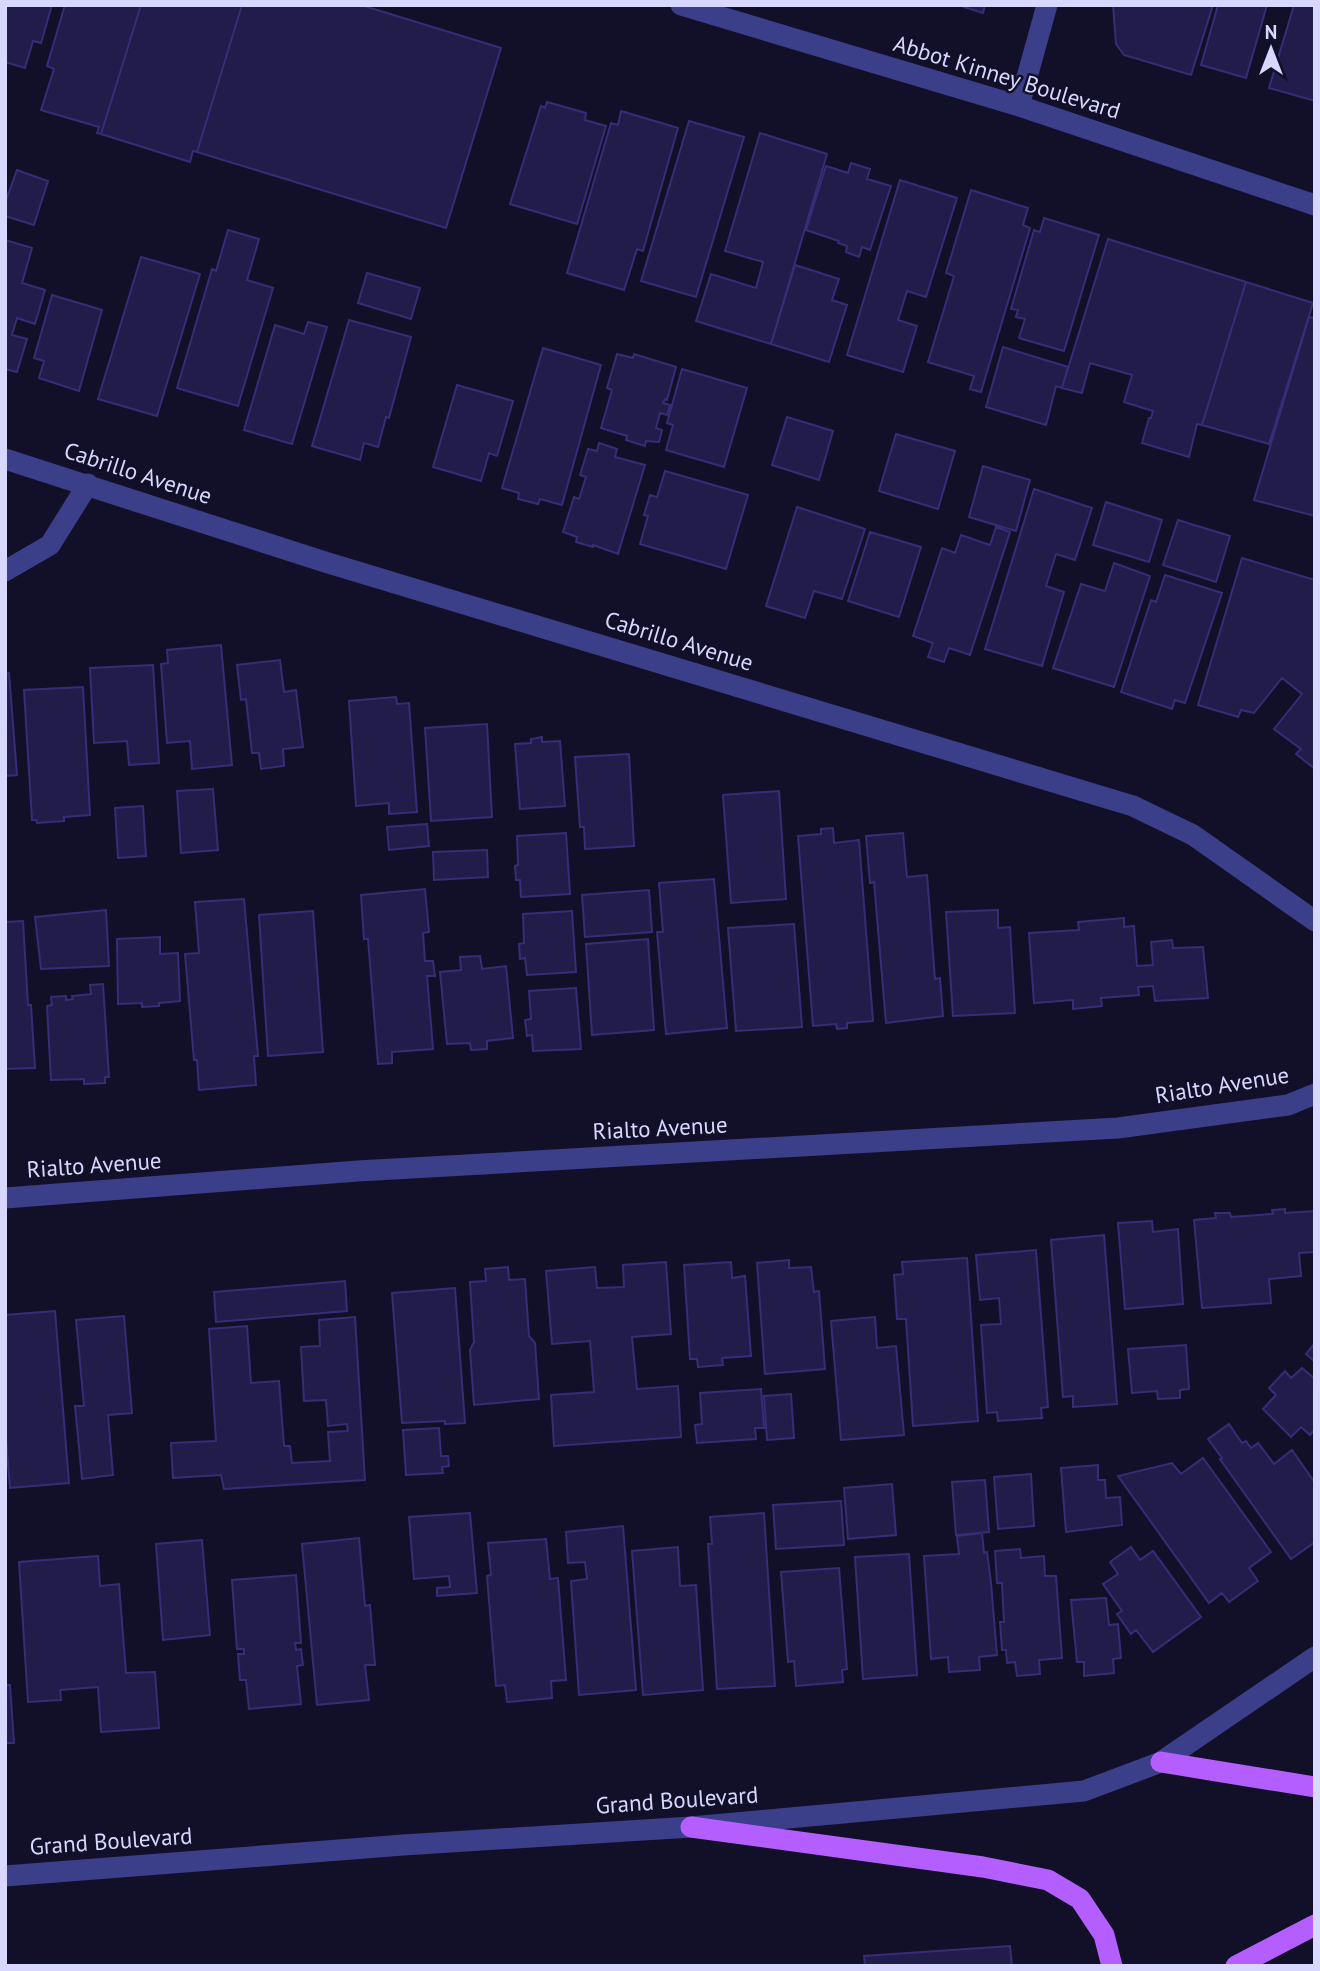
<svg xmlns="http://www.w3.org/2000/svg" width="1320" height="1971" font-family="'PT Sans',sans-serif">
	<style>
		.building { fill: #211c4a; stroke: #362d76; stroke-width: 2 }
		.lines { fill: none; stroke-linecap: round; stroke-linejoin: round }
		.minor { stroke: #3b3e88; stroke-width: 21 }
		.major { stroke: #b55eff; stroke-width: 21 }
		.labels { text-anchor: middle; stroke-width: 5; stroke-linejoin: round; paint-order: stroke }
		.street-label { font-size: 23px; fill: #d8d7ff; stroke: #121028 }
	</style>
	<rect width="100%" height="100%" fill="#121028"/>
	<path class="building" d="M 5,5 L 52,5 L 41,43 L 33,41 L 25,68 L 5,62 Z
		M 65,5 L 141,5 L 101,134 L 97,133 L 99,127 L 41,110 L 54,69 L 47,66 Z
		M 141,5 L 242,5 L 197,152 L 193,151 L 190,162 L 101,134 Z
		M 242,5 L 361,5 L 501,48 L 446,228 L 197,152 Z
		M 958,5 L 985,5 L 983,13 Z
		M 1113,5 L 1213,5 L 1191,75 L 1124,55 L 1116,44 Z
		M 1218,5 L 1267,5 L 1246,78 L 1201,65 Z
		M 1294,5 L 1315,5 L 1315,101 L 1269,88 Z
		M 547,102 L 586,113 L 585,120 L 606,126 L 577,224 L 510,204 L 541,106 L 545,108 Z
		M 621,111 L 678,128 L 643,251 L 637,249 L 624,290 L 567,273 L 611,123 L 618,125 Z
		M 689,121 L 744,137 L 696,297 L 641,281 Z
		M 760,133 L 827,154 L 771,344 L 696,321 L 711,274 L 756,288 L 763,262 L 725,251 Z
		M 851,163 L 870,169 L 867,179 L 891,186 L 870,250 L 862,247 L 859,257 L 846,252 L 847,246 L 838,243 L 839,241 L 806,230 L 826,166 L 848,173 Z
		M 17,170 L 48,181 L 34,225 L 5,216 L 5,203 Z
		M 900,180 L 957,198 L 926,297 L 907,291 L 898,320 L 917,326 L 903,372 L 847,355 Z
		M 971,190 L 1028,208 L 1023,225 L 1030,228 L 981,392 L 970,389 L 974,376 L 928,362 L 954,276 L 946,273 Z
		M 1044,218 L 1099,235 L 1064,351 L 1019,338 L 1025,319 L 1016,317 L 1018,310 L 1011,309 L 1034,230 L 1040,232 Z
		M 228,230 L 259,239 L 247,280 L 273,288 L 238,406 L 177,388 L 212,269 L 216,271 Z
		M 1108,239 L 1246,282 L 1202,425 L 1197,424 L 1189,457 L 1142,443 L 1149,418 L 1151,418 L 1153,411 L 1124,402 L 1132,375 L 1090,363 L 1082,393 L 1062,388 Z
		M 5,240 L 32,248 L 22,283 L 45,290 L 35,324 L 17,318 L 12,335 L 27,339 L 17,372 L 5,369 Z
		M 141,257 L 200,274 L 157,416 L 98,399 Z
		M 795,265 L 839,279 L 832,300 L 847,305 L 829,362 L 771,344 Z
		M 367,273 L 420,288 L 411,319 L 358,303 Z
		M 1246,282 L 1313,303 L 1269,444 L 1202,425 Z
		M 52,295 L 102,310 L 79,391 L 39,378 L 44,361 L 34,358 Z
		M 1309,317 L 1315,318 L 1315,516 L 1254,500 Z
		M 349,320 L 411,337 L 389,418 L 386,417 L 378,447 L 364,443 L 360,460 L 312,446 Z
		M 308,322 L 327,327 L 292,444 L 244,430 L 275,325 L 304,334 Z
		M 1003,347 L 1068,367 L 1062,388 L 1056,386 L 1046,425 L 986,407 Z
		M 543,348 L 601,365 L 562,505 L 540,499 L 538,504 L 518,499 L 519,493 L 502,488 Z
		M 617,354 L 633,358 L 634,354 L 676,367 L 667,400 L 665,399 L 663,403 L 670,405 L 667,415 L 660,413 L 656,428 L 662,430 L 659,442 L 646,441 L 645,446 L 626,440 L 627,436 L 601,428 L 612,390 L 607,388 Z
		M 682,369 L 747,388 L 724,467 L 666,450 L 673,425 L 667,423 Z
		M 457,385 L 513,401 L 497,456 L 489,453 L 481,481 L 433,467 Z
		M 787,417 L 833,431 L 819,480 L 772,465 Z
		M 896,434 L 955,451 L 938,509 L 879,491 Z
		M 599,443 L 617,449 L 615,457 L 645,465 L 618,554 L 593,545 L 593,547 L 576,542 L 577,537 L 563,532 L 574,497 L 579,499 L 586,477 L 580,475 L 588,449 L 597,451 Z
		M 983,466 L 1030,480 L 1016,531 L 969,517 Z
		M 665,471 L 748,495 L 726,569 L 640,544 L 648,516 L 644,515 L 650,495 L 657,497 Z
		M 1034,489 L 1092,508 L 1075,560 L 1056,554 L 1046,586 L 1064,592 L 1042,666 L 985,649 Z
		M 1106,502 L 1162,520 L 1149,562 L 1093,545 Z
		M 797,507 L 865,529 L 842,599 L 814,591 L 805,618 L 766,606 Z
		M 1178,520 L 1230,536 L 1216,582 L 1163,565 Z
		M 996,527 L 1010,532 L 970,655 L 949,648 L 944,662 L 928,657 L 933,643 L 913,636 L 942,548 L 955,553 L 961,535 L 990,545 Z
		M 870,532 L 921,547 L 899,617 L 848,601 Z
		M 1242,558 L 1315,580 L 1315,769 L 1296,754 L 1301,749 L 1274,729 L 1302,694 L 1282,678 L 1254,713 L 1241,710 L 1238,717 L 1198,705 Z
		M 1114,563 L 1150,576 L 1114,687 L 1053,668 L 1081,584 L 1105,591 Z
		M 1165,575 L 1222,593 L 1185,703 L 1175,700 L 1172,709 L 1121,692 L 1151,600 L 1156,602 Z
		M 221,645 L 232,765 L 192,769 L 190,741 L 167,743 L 161,664 L 168,663 L 167,650 Z
		M 280,660 L 284,692 L 296,690 L 303,747 L 283,749 L 284,766 L 261,769 L 259,753 L 252,753 L 246,699 L 241,700 L 237,665 Z
		M 153,665 L 159,763 L 129,765 L 127,741 L 94,743 L 90,668 Z
		M 9,673 L 17,775 L 5,776 L 5,674 Z
		M 83,687 L 90,815 L 64,817 L 64,821 L 37,823 L 36,820 L 32,820 L 24,690 Z
		M 396,697 L 397,704 L 409,703 L 417,812 L 389,814 L 389,803 L 356,806 L 349,701 Z
		M 487,724 L 492,817 L 431,821 L 425,728 Z
		M 542,737 L 542,742 L 560,741 L 565,806 L 520,809 L 515,744 L 531,743 L 531,739 Z
		M 629,754 L 634,846 L 585,849 L 584,827 L 580,827 L 575,757 Z
		M 213,789 L 218,850 L 181,853 L 177,791 Z
		M 779,791 L 786,899 L 731,903 L 723,795 Z
		M 143,806 L 146,856 L 118,858 L 115,808 Z
		M 427,824 L 429,846 L 389,850 L 387,827 Z
		M 833,828 L 834,843 L 859,840 L 873,1021 L 847,1023 L 847,1028 L 837,1029 L 836,1024 L 813,1026 L 798,836 L 821,834 L 821,829 Z
		M 566,833 L 570,894 L 521,897 L 520,880 L 516,880 L 515,866 L 518,865 L 517,836 Z
		M 903,833 L 907,877 L 927,875 L 935,979 L 940,978 L 943,1016 L 886,1023 L 874,882 L 870,883 L 866,836 Z
		M 487,850 L 488,877 L 434,880 L 433,852 Z
		M 714,879 L 727,1028 L 666,1034 L 657,932 L 663,932 L 659,883 Z
		M 425,889 L 429,932 L 423,933 L 425,961 L 433,961 L 435,976 L 427,976 L 433,1049 L 392,1052 L 392,1063 L 378,1064 L 368,939 L 364,939 L 361,895 Z
		M 649,890 L 652,932 L 585,937 L 582,895 Z
		M 244,899 L 258,1056 L 254,1056 L 256,1085 L 199,1090 L 197,1060 L 194,1060 L 185,954 L 199,953 L 195,902 Z
		M 106,910 L 109,966 L 41,969 L 35,917 Z
		M 998,910 L 998,928 L 1010,927 L 1015,1013 L 953,1016 L 946,912 Z
		M 313,911 L 323,1052 L 268,1056 L 259,915 Z
		M 572,911 L 576,972 L 527,975 L 525,958 L 520,959 L 519,944 L 524,943 L 523,914 Z
		M 1124,918 L 1124,927 L 1134,926 L 1137,966 L 1153,965 L 1151,942 L 1172,940 L 1173,948 L 1203,947 L 1208,998 L 1155,1001 L 1153,986 L 1138,987 L 1139,995 L 1101,998 L 1102,1006 L 1073,1009 L 1073,1000 L 1034,1003 L 1029,933 L 1079,930 L 1078,922 Z
		M 23,921 L 28,1005 L 31,1005 L 35,1068 L 5,1069 L 5,922 Z
		M 794,924 L 802,1027 L 736,1031 L 728,928 Z
		M 160,937 L 160,954 L 178,953 L 180,1001 L 159,1003 L 159,1006 L 142,1007 L 142,1003 L 118,1004 L 117,939 Z
		M 648,939 L 654,1030 L 592,1035 L 586,944 Z
		M 480,956 L 482,969 L 506,966 L 513,1038 L 487,1041 L 487,1049 L 471,1050 L 470,1043 L 447,1044 L 440,972 L 461,970 L 460,957 Z
		M 103,984 L 109,1077 L 105,1077 L 105,1083 L 84,1084 L 84,1079 L 51,1080 L 47,1006 L 52,1005 L 51,997 L 66,996 L 66,1000 L 73,999 L 72,996 L 91,994 L 90,985 Z
		M 576,988 L 581,1049 L 533,1051 L 532,1035 L 527,1036 L 525,1020 L 531,1019 L 529,991 Z
		M 1285,1209 L 1285,1213 L 1315,1211 L 1315,1252 L 1299,1253 L 1301,1276 L 1269,1279 L 1271,1303 L 1202,1308 L 1194,1220 L 1216,1218 L 1215,1213 L 1230,1213 L 1231,1217 L 1273,1214 L 1272,1210 Z
		M 1152,1221 L 1153,1232 L 1178,1229 L 1183,1304 L 1125,1309 L 1118,1223 Z
		M 1104,1235 L 1117,1404 L 1073,1407 L 1073,1396 L 1063,1397 L 1051,1240 Z
		M 1036,1250 L 1048,1407 L 1041,1408 L 1042,1418 L 998,1421 L 997,1412 L 987,1413 L 981,1325 L 1001,1324 L 999,1298 L 980,1300 L 976,1255 Z
		M 967,1258 L 978,1421 L 913,1426 L 906,1319 L 897,1319 L 894,1275 L 903,1274 L 902,1262 Z
		M 789,1260 L 789,1268 L 811,1267 L 814,1292 L 819,1291 L 825,1369 L 765,1374 L 757,1263 Z
		M 666,1262 L 671,1334 L 632,1337 L 637,1389 L 678,1386 L 681,1437 L 554,1446 L 551,1395 L 594,1392 L 590,1341 L 552,1344 L 546,1271 L 595,1267 L 597,1288 L 624,1287 L 623,1265 Z
		M 731,1262 L 732,1278 L 745,1276 L 751,1356 L 722,1358 L 723,1365 L 698,1367 L 697,1359 L 690,1359 L 684,1265 Z
		M 508,1267 L 509,1280 L 525,1279 L 529,1336 L 535,1343 L 539,1399 L 474,1405 L 470,1350 L 474,1342 L 470,1282 L 486,1281 L 485,1269 Z
		M 345,1281 L 347,1311 L 216,1322 L 214,1292 Z
		M 455,1288 L 465,1423 L 445,1424 L 445,1421 L 402,1423 L 392,1293 Z
		M 55,1311 L 69,1483 L 10,1488 L 5,1427 L 5,1315 Z
		M 124,1316 L 132,1413 L 108,1415 L 113,1475 L 82,1479 L 75,1406 L 84,1406 L 76,1320 Z
		M 355,1317 L 365,1480 L 224,1489 L 221,1475 L 173,1478 L 171,1443 L 216,1441 L 209,1329 L 247,1326 L 251,1383 L 279,1381 L 284,1446 L 290,1446 L 292,1463 L 330,1461 L 328,1432 L 348,1431 L 347,1424 L 328,1426 L 326,1400 L 304,1401 L 301,1347 L 320,1346 L 319,1320 Z
		M 875,1317 L 877,1348 L 896,1346 L 904,1435 L 841,1440 L 831,1321 Z
		M 1315,1343 L 1315,1362 L 1306,1354 Z
		M 1186,1345 L 1189,1389 L 1180,1390 L 1180,1398 L 1158,1399 L 1157,1391 L 1132,1393 L 1128,1349 Z
		M 1302,1368 L 1315,1379 L 1315,1429 L 1310,1435 L 1301,1427 L 1291,1437 L 1263,1409 L 1276,1395 L 1269,1388 L 1285,1371 L 1291,1378 Z
		M 761,1389 L 764,1428 L 755,1428 L 756,1439 L 697,1443 L 695,1425 L 702,1424 L 700,1393 Z
		M 791,1394 L 794,1438 L 767,1440 L 764,1396 Z
		M 1229,1424 L 1242,1443 L 1246,1441 L 1251,1448 L 1258,1443 L 1274,1464 L 1292,1450 L 1315,1483 L 1315,1542 L 1291,1559 L 1220,1459 L 1222,1458 L 1208,1439 Z
		M 439,1428 L 441,1456 L 448,1456 L 449,1466 L 442,1467 L 443,1473 L 406,1475 L 403,1430 Z
		M 1203,1458 L 1271,1552 L 1249,1568 L 1258,1581 L 1229,1602 L 1222,1593 L 1209,1603 L 1118,1476 L 1172,1463 L 1181,1474 Z
		M 1098,1465 L 1098,1480 L 1105,1480 L 1106,1498 L 1120,1497 L 1122,1525 L 1066,1532 L 1061,1468 Z
		M 1031,1474 L 1034,1526 L 998,1529 L 994,1477 Z
		M 985,1480 L 989,1532 L 956,1535 L 952,1482 Z
		M 892,1484 L 896,1535 L 848,1539 L 844,1488 Z
		M 841,1501 L 844,1545 L 776,1549 L 773,1505 Z
		M 470,1513 L 477,1593 L 437,1596 L 437,1588 L 450,1587 L 449,1576 L 414,1579 L 409,1517 Z
		M 764,1513 L 775,1686 L 717,1689 L 708,1544 L 712,1544 L 710,1517 Z
		M 623,1526 L 636,1690 L 579,1695 L 571,1581 L 587,1579 L 585,1562 L 568,1563 L 566,1532 Z
		M 982,1533 L 984,1553 L 987,1552 L 991,1583 L 997,1655 L 979,1657 L 980,1670 L 949,1672 L 948,1657 L 931,1659 L 924,1556 L 959,1554 L 957,1536 Z
		M 359,1538 L 365,1606 L 370,1605 L 375,1665 L 365,1665 L 369,1700 L 317,1705 L 302,1544 Z
		M 546,1539 L 550,1579 L 558,1578 L 566,1680 L 551,1681 L 552,1698 L 507,1702 L 505,1685 L 496,1686 L 487,1576 L 491,1575 L 488,1543 Z
		M 202,1540 L 210,1635 L 163,1640 L 156,1544 Z
		M 678,1547 L 680,1586 L 696,1585 L 703,1690 L 643,1695 L 632,1551 Z
		M 1131,1547 L 1140,1560 L 1153,1551 L 1201,1617 L 1153,1652 L 1136,1630 L 1131,1634 L 1117,1614 L 1122,1611 L 1103,1584 L 1118,1574 L 1110,1562 Z
		M 1020,1549 L 1021,1558 L 1044,1556 L 1045,1576 L 1056,1576 L 1062,1658 L 1039,1660 L 1040,1674 L 1017,1676 L 1015,1662 L 1007,1663 L 1006,1650 L 1002,1650 L 1000,1622 L 1004,1622 L 1002,1583 L 997,1583 L 995,1551 Z
		M 909,1554 L 917,1675 L 863,1679 L 855,1557 Z
		M 98,1556 L 100,1586 L 119,1584 L 126,1673 L 155,1672 L 159,1728 L 101,1732 L 98,1687 L 60,1690 L 61,1700 L 28,1702 L 19,1562 Z
		M 839,1568 L 847,1669 L 842,1670 L 843,1682 L 796,1686 L 794,1661 L 788,1662 L 781,1572 Z
		M 296,1575 L 301,1643 L 295,1643 L 296,1650 L 301,1649 L 303,1665 L 297,1666 L 301,1704 L 249,1709 L 246,1680 L 240,1680 L 238,1654 L 244,1654 L 244,1649 L 237,1649 L 232,1580 Z
		M 1106,1598 L 1109,1625 L 1118,1624 L 1121,1658 L 1113,1659 L 1114,1673 L 1084,1676 L 1084,1662 L 1077,1662 L 1071,1600 Z
		M 5,1685 L 10,1685 L 14,1743 L 5,1743 Z
		M 1010,1946 L 1012,1966 L 865,1966 L 864,1956 Z"/>
	<g class="lines">
		<path class="minor" d="M 681,5 L 1019,106 L 1315,205
			M 1019,106 L 1047,5
			M 5,459 L 325,562 L 1133,806 L 1193,835 L 1315,921
			M 5,571 L 50,545 L 88,484
			M 5,1198 L 358,1171 L 1118,1128 L 1288,1105 L 1315,1094
			M 5,1876 L 403,1845 L 691,1827 L 1084,1791 L 1161,1762 L 1315,1657"/>
		<path class="major" d="M 1161,1762 L 1315,1787
			M 691,1827 L 983,1867 L 1048,1880 L 1080,1899 L 1104,1935 L 1112,1966
			M 1236,1966 L 1315,1925"/>
	</g>
	<g class="labels">
		<g class="street-label">
			<text transform="translate(1007 77) rotate(17)" y="8">Abbot Kinney Boulevard</text>
			<text transform="translate(138 473) rotate(18)" y="8">Cabrillo Avenue</text>
			<text transform="translate(679 641) rotate(17)" y="8">Cabrillo Avenue</text>
			<text transform="translate(1222 1085) rotate(-9)" y="8">Rialto Avenue</text>
			<text transform="translate(660 1128) rotate(-3)" y="8">Rialto Avenue</text>
			<text transform="translate(94 1165) rotate(-4)" y="8">Rialto Avenue</text>
			<text transform="translate(677 1800) rotate(-4)" y="8">Grand Boulevard</text>
			<text transform="translate(111 1841) rotate(-4)" y="8">Grand Boulevard</text>
		</g>
	</g>
	<rect width="1320" height="1971" fill="none" stroke="#d8d7ff" stroke-width="14"/>
	<g transform="translate(1271 49)" stroke="#121028" stroke-width="5" paint-order="stroke">
	<path d="M0-5L12 26L0 18L-12 26Z" fill="#d8d7ff"/>
	<text y="-10" font-size="19" font-weight="bold" text-anchor="middle" fill="#d8d7ff">N</text>
	</g>
</svg>
